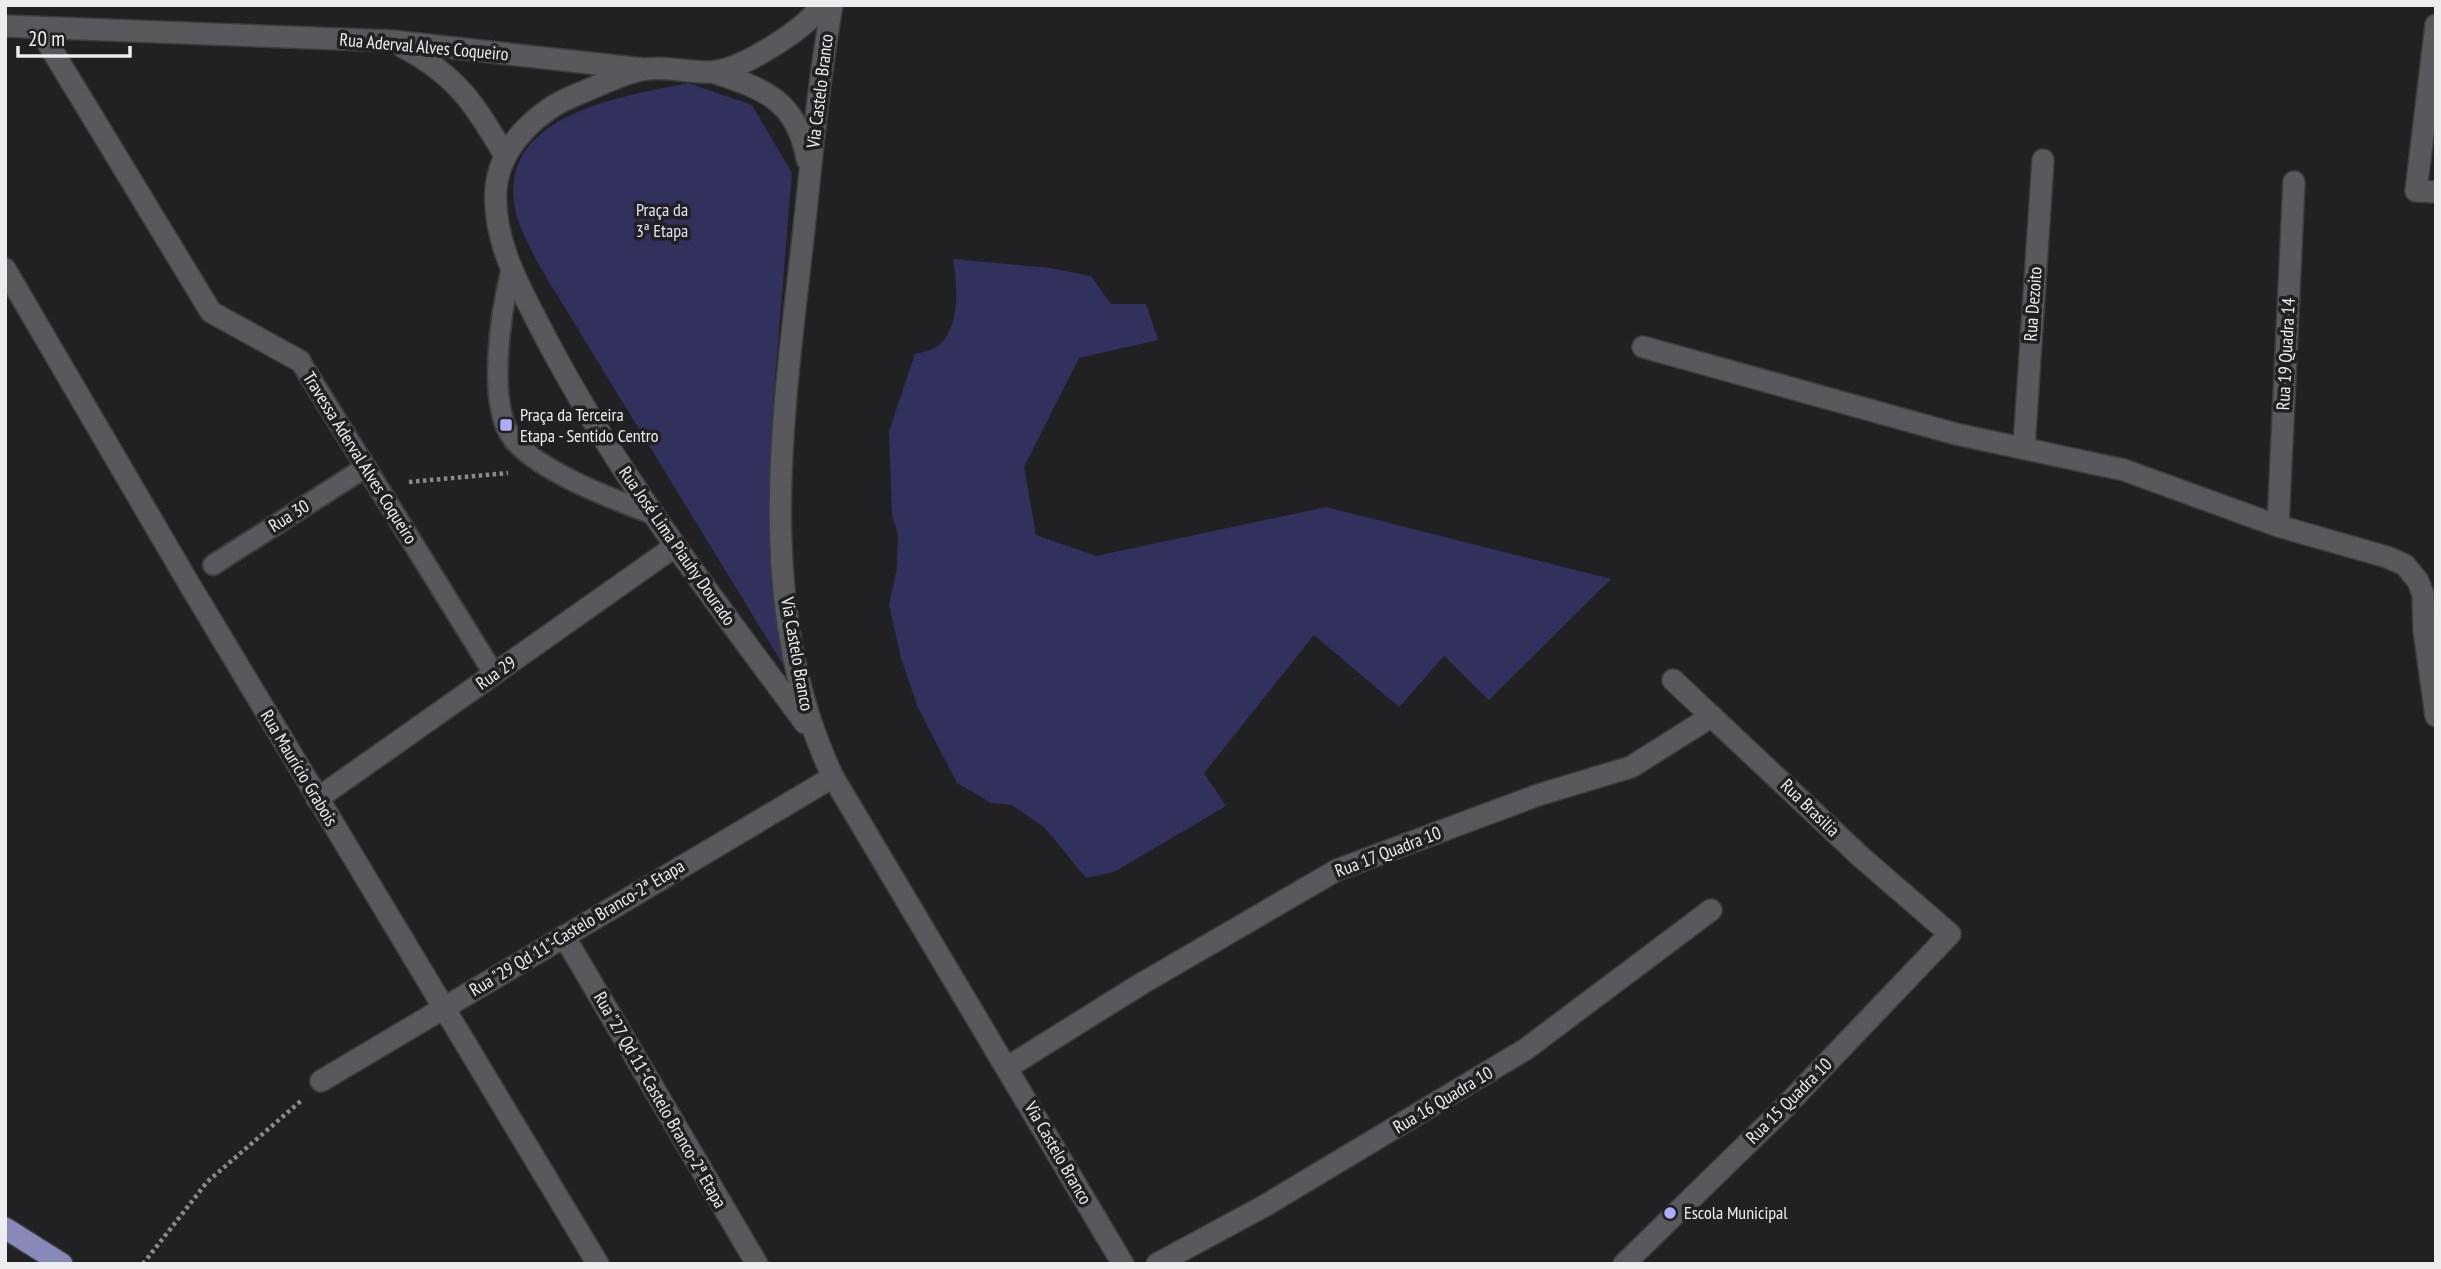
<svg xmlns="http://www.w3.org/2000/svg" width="2441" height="1269" font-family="'PT Sans Narrow',sans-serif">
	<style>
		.green { fill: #32305d }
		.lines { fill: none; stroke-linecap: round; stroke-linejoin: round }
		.lane-casing { stroke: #3d3d3f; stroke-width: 23 }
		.street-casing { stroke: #3d3d3f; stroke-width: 24 }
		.secondary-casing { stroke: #3d3d3f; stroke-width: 24 }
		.primary-casing { stroke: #3d3d3f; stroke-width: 24 }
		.path { stroke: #8a8a8c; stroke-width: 4.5; stroke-dasharray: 3.5 3.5; stroke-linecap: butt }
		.lane { stroke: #59595d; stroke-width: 19 }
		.street { stroke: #59595d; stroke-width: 21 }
		.secondary { stroke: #59595d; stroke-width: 21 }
		.primary { stroke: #8989b9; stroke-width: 21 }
		.poi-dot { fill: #aeaefa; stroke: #212124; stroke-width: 2.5 }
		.labels { text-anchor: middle; stroke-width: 7; stroke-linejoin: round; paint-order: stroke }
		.street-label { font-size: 18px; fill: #ededef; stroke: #212124 }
		.park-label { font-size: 18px; fill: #dfe0f6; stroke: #212124 }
		.poi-label { font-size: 18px; fill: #ededef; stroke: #212124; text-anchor: start }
	</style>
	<rect width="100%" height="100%" fill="#212124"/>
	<path class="green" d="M 688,83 L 752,105 L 792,173 L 773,403 L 771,524 L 785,668 L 540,267 C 530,247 516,224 514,202 C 503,113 625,96 688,83 Z
		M 953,259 L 1050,268 L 1091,276 L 1111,304 L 1146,304 L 1158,340 L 1079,358 L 1024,467 L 1036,535 L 1096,556 L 1326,507 L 1611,579 L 1489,700 L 1444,656 L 1399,707 L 1314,635 L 1204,773 L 1226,806 L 1114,872 L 1086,878 L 1045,828 L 1012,805 L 991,803 L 957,783 L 918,708 L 901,658 L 889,605 L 897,568 L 898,534 L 892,516 L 889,431 L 915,354 C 921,352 931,351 936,347 C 962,329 957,285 953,259 Z"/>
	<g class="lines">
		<g class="lane-casing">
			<path id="lane" d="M 511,271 C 501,311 486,405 513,439 C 538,471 612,499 650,513
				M 300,361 L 494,674
				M 213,565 L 366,467"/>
		</g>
		<g class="street-casing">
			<path id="street" d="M 2436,25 L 2416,191 L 2436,192
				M 5,26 L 392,41 L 643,69
				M 38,27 L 211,312 L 300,361
				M 403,47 C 456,75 475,104 504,154
				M 5,269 L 188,582 L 598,1264
				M 1643,347 L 1956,434 L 2124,470 L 2278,526 L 2387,557 L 2405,565 L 2418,581 L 2423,594 L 2424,630 L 2436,716
				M 2024,447 L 2043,160
				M 2278,526 L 2294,182
				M 317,799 L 674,547
				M 564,936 L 757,1264
				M 1008,1067 L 1141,984 L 1337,870 L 1538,795 L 1631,767 L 1712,716
				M 321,1081 L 833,777
				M 1157,1264 L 1266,1205 L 1526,1049 L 1711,910
				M 1624,1264 L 1783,1109 L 1950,934 L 1861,857 L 1673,680"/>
		</g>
		<g class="secondary-casing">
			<path id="secondary" d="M 832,5 C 818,85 811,166 802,247 C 782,422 754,612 833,777 L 1123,1264
				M 713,72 C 764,89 797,100 807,159
				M 805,723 C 713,598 621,480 548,342 C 524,295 492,244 496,189 C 499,146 539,109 578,94 C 598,86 621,74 642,70 C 664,65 689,73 711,72 C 742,70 804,30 822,5"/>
		</g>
		<g class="primary-casing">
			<path id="primary" d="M 5,1228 L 62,1264"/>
		</g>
		<path class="path" d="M 409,482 L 508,473
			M 143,1264 L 207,1182 L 302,1100"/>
		<use href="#lane" class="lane"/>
		<use href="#street" class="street"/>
		<use href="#secondary" class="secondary"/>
		<use href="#primary" class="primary"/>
	</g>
	<g class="poi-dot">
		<rect x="499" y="418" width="14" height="14" rx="3.5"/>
		<circle cx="1670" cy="1213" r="7"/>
	</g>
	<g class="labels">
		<g class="street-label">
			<text transform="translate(424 47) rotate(5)" y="6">Rua Aderval Alves Coqueiro</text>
			<text transform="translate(820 91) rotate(-83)" y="6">Via Castelo Branco</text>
			<text transform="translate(2033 304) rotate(-86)" y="6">Rua Dezoito</text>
			<text transform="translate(2286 354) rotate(-87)" y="6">Rua 19 Quadra 14</text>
			<text transform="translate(360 458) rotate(58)" y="6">Travessa Aderval Alves Coqueiro</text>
			<text transform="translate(289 516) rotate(-32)" y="6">Rua 30</text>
			<text transform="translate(677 546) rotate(55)" y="6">Rua José Lima Piauhy Dourado</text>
			<text transform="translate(797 654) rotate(80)" y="6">Via Castelo Branco</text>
			<text transform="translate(496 673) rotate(-35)" y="6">Rua 29</text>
			<text transform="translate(299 768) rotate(59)" y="6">Rua Maurício Grabois</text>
			<text transform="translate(1810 808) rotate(44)" y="6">Rua Brasilia</text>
			<text transform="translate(1388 852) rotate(-21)" y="6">Rua 17 Quadra 10</text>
			<text transform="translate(577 928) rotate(-31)" y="6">Rua "29 Qd 11"-Castelo Branco-2ª Etapa</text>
			<text transform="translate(660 1100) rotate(60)" y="6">Rua "27 Qd 11"-Castelo Branco-2ª Etapa</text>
			<text transform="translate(1443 1100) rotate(-31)" y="6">Rua 16 Quadra 10</text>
			<text transform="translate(1789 1101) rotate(-45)" y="6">Rua 15 Quadra 10</text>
			<text transform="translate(1058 1153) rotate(60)" y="6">Via Castelo Branco</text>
		</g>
		<g class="park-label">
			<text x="662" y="216">Praça da<tspan x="662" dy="21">3ª Etapa</tspan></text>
		</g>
		<g class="poi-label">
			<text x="520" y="421">Praça da Terceira<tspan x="520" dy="21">Etapa - Sentido Centro</tspan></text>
			<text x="1684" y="1219">Escola Municipal</text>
		</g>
	</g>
	<rect width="2441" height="1269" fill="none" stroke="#ededef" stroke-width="14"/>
	<path d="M18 46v10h112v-10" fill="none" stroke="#ededef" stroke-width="3.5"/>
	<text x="28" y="46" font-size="21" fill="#ededef" stroke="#212124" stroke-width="5" paint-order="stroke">20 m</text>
</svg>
